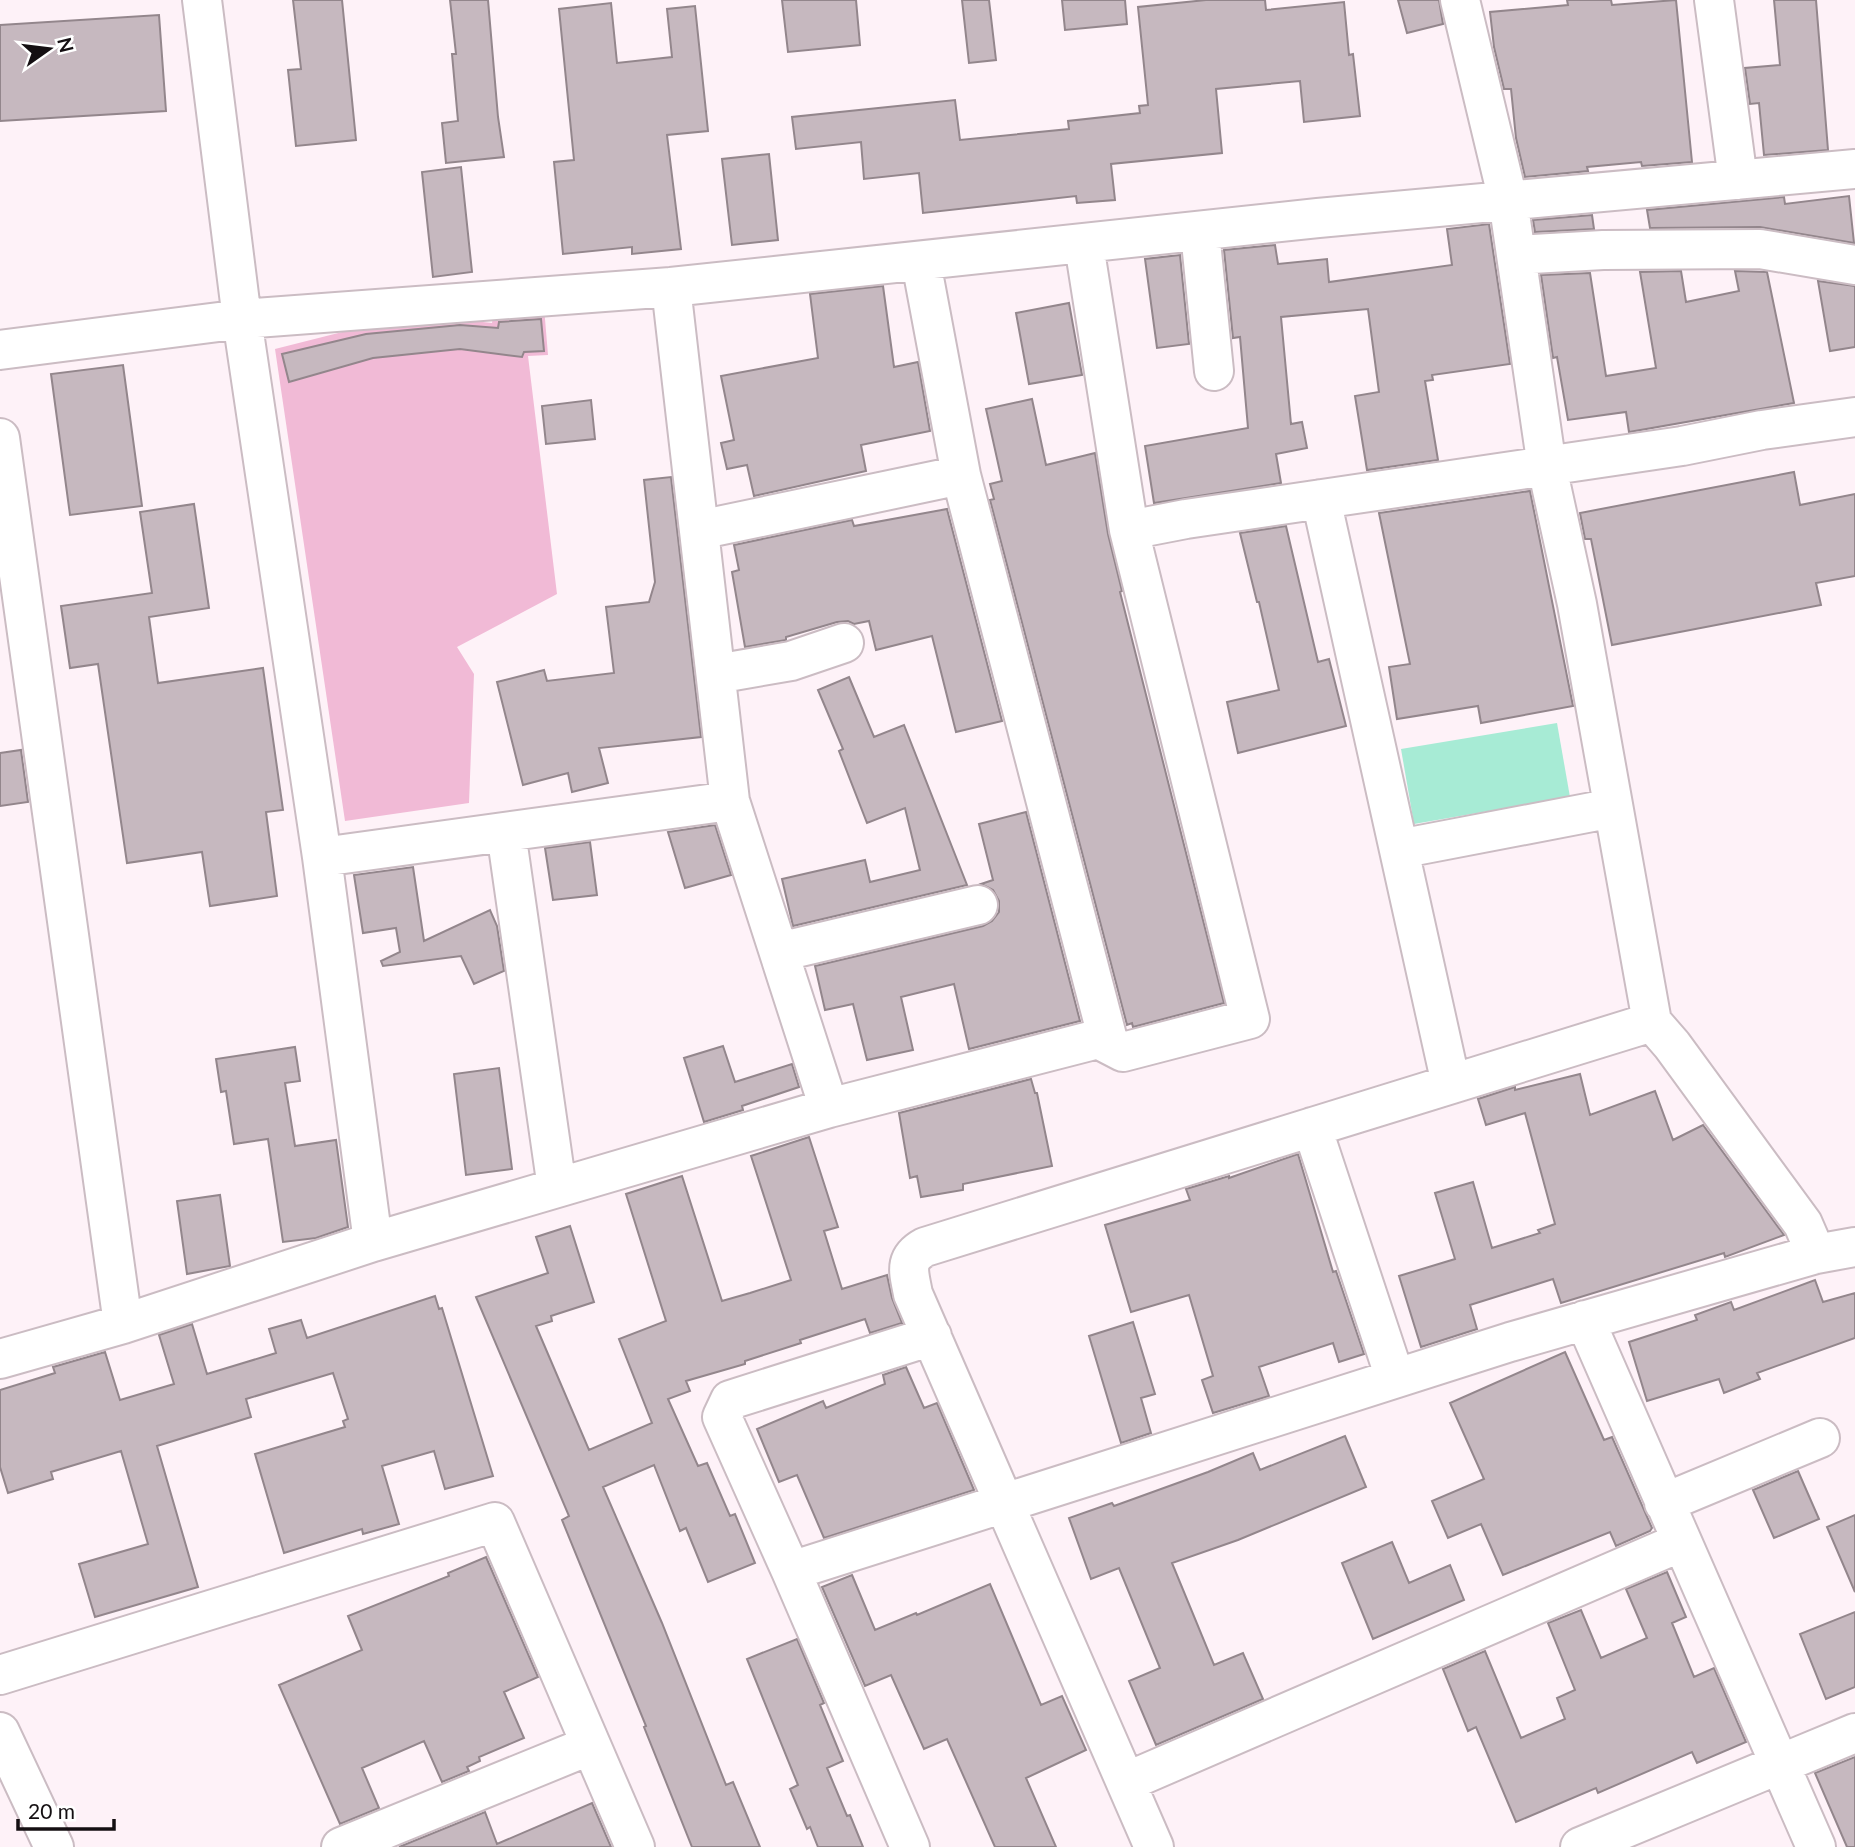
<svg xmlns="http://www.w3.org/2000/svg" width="1855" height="1847" font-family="Lato,sans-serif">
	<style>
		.green { fill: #f1bad6 }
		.water { fill: #a7ebd5 }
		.building { fill: #c6b8bf; stroke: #93868c; stroke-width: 2 }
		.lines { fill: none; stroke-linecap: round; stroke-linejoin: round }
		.minor-casing { stroke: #cbbcc3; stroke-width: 42 }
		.minor { stroke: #fff; stroke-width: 38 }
	</style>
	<rect width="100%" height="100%" fill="#fef2f8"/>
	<path class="green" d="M 544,307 L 548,355 L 528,356 L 557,594 L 457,647 L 474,674 L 469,803 L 345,821 L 275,349 L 362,327 L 446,318 L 492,323 L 494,311 Z"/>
	<path class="water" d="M 1557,723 L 1570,797 L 1414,824 L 1401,749 Z"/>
	<path class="building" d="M 293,0 L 342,0 L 356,140 L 296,146 L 288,70 L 301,69 Z
		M 450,0 L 488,0 L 498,117 L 504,157 L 446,163 L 442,123 L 458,121 L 452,54 L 456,54 Z
		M 782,0 L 856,0 L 860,45 L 788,52 Z
		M 962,0 L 989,0 L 996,60 L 969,63 Z
		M 1062,0 L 1125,0 L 1127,24 L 1065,30 Z
		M 1206,0 L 1265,0 L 1266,10 L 1344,2 L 1349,55 L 1353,54 L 1360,116 L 1304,122 L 1300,81 L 1216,89 L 1222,153 L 1111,164 L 1115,200 L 1077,203 L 1076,196 L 923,213 L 919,173 L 864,179 L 861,142 L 796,149 L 792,117 L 955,100 L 960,140 L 1069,129 L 1068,121 L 1140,113 L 1139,106 L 1148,105 L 1138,7 Z
		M 1398,0 L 1439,0 L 1443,24 L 1407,33 Z
		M 1567,0 L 1611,0 L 1612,5 L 1676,0 L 1692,162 L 1642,166 L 1641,162 L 1587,167 L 1588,171 L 1525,177 L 1516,138 L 1511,89 L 1504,89 L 1494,47 L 1490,12 L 1568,5 Z
		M 1774,0 L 1816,0 L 1828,150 L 1764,155 L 1759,103 L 1750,104 L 1745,68 L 1780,65 Z
		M 611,3 L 617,63 L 672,57 L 667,9 L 695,6 L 708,131 L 667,135 L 681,249 L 632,254 L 632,247 L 563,254 L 554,162 L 574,160 L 559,9 Z
		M 159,15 L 166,111 L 0,121 L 0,25 Z
		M 769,154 L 778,240 L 732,245 L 722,159 Z
		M 461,167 L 472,272 L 433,277 L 422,172 Z
		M 1849,196 L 1854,243 L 1760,227 L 1650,228 L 1647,210 L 1784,197 L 1785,204 Z
		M 1592,215 L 1594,229 L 1535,232 L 1533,220 Z
		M 1489,224 L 1510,364 L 1432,375 L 1433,380 L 1425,381 L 1438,460 L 1367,470 L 1355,396 L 1379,392 L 1368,309 L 1281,317 L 1291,424 L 1302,422 L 1307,448 L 1276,454 L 1281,483 L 1154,503 L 1145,446 L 1248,428 L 1240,337 L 1233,338 L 1224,250 L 1275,245 L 1278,264 L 1327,259 L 1329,282 L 1452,265 L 1447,229 Z
		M 1180,255 L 1189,344 L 1157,348 L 1145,259 Z
		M 1681,271 L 1686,302 L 1739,291 L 1735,271 L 1767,272 L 1794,403 L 1629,432 L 1626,412 L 1568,420 L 1557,357 L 1553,358 L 1541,275 L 1590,273 L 1606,376 L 1656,368 L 1640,272 Z
		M 1818,281 L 1855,286 L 1855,347 L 1830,351 Z
		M 883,286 L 894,367 L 918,362 L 930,431 L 861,445 L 866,471 L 754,496 L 747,465 L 727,469 L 721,443 L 734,440 L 721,376 L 818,358 L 810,294 Z
		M 1069,303 L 1082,375 L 1029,384 L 1016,313 Z
		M 541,319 L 544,351 L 524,352 L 522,357 L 460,349 L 373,358 L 289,382 L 282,354 L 366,334 L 460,325 L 498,328 L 499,322 Z
		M 123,365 L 142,506 L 70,515 L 51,374 Z
		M 1032,399 L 1046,465 L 1095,453 L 1108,534 L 1122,591 L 1120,592 L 1224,1003 L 1133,1027 L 1132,1023 L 1127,1025 L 990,500 L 994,499 L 990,484 L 1002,481 L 986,409 Z
		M 591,400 L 595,439 L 546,444 L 542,406 Z
		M 1794,472 L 1800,505 L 1855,494 L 1855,576 L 1816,583 L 1821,605 L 1612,645 L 1591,539 L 1585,539 L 1580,513 Z
		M 671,477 L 701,737 L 599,748 L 608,783 L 572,792 L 568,773 L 523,785 L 497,682 L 544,670 L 547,681 L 614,673 L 606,607 L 649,602 L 655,582 L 644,480 Z
		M 1530,491 L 1573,706 L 1481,723 L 1478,706 L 1397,719 L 1389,667 L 1410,664 L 1379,513 Z
		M 194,504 L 209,608 L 149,617 L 158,683 L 263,668 L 283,810 L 266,812 L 277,896 L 210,906 L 202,852 L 127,863 L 98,664 L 70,668 L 61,606 L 152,593 L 140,512 Z
		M 947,509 L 1002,721 L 956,732 L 932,636 L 876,650 L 869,621 L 854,624 L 848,621 L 837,622 L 786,637 L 786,640 L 745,647 L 732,572 L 739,570 L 734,545 L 852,520 L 854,526 Z
		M 1286,526 L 1318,662 L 1329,659 L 1346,726 L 1238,753 L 1227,702 L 1279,690 L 1259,602 L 1257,602 L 1240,533 Z
		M 849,677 L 874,737 L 904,725 L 967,885 L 793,926 L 782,879 L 865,860 L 870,882 L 920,870 L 905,808 L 867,823 L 839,751 L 843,749 L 818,690 Z
		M 21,750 L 28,802 L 0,806 L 0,753 Z
		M 1026,812 L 1080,1021 L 969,1049 L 954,984 L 901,997 L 913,1050 L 867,1060 L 853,1004 L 825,1010 L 815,966 L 983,926 L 992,921 L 999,912 L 999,901 L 993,890 L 981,884 L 993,880 L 979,824 Z
		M 715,825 L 731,875 L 685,888 L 668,832 Z
		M 590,842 L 597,895 L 553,900 L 545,848 Z
		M 413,867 L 424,941 L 490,910 L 497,926 L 504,971 L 474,984 L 461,956 L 383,966 L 381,961 L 400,952 L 396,928 L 363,933 L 354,875 Z
		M 723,1046 L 735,1082 L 792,1064 L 799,1087 L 742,1106 L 743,1110 L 704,1122 L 684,1058 Z
		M 295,1047 L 300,1081 L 285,1083 L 295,1146 L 336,1140 L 348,1227 L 316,1238 L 283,1242 L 268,1139 L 234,1144 L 226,1091 L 221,1092 L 216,1059 Z
		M 499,1068 L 512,1169 L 466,1175 L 454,1074 Z
		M 1580,1074 L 1590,1115 L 1655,1091 L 1673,1140 L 1703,1125 L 1784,1235 L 1725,1257 L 1724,1253 L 1561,1303 L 1553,1279 L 1470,1305 L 1477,1329 L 1421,1347 L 1399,1276 L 1455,1259 L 1435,1193 L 1473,1182 L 1492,1248 L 1540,1233 L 1538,1230 L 1555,1224 L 1525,1113 L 1486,1125 L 1478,1099 L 1515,1087 L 1515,1090 Z
		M 1031,1079 L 1035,1093 L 1037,1093 L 1052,1166 L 963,1184 L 963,1190 L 921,1197 L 917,1176 L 910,1178 L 899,1113 Z
		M 809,1137 L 838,1227 L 824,1231 L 842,1289 L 887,1275 L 892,1298 L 902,1323 L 870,1333 L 865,1319 L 800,1340 L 801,1343 L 745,1361 L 745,1364 L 686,1381 L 690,1391 L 668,1399 L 698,1466 L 707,1463 L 730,1516 L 735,1514 L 755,1563 L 708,1582 L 686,1528 L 680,1531 L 654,1465 L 603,1487 L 662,1623 L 726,1785 L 733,1782 L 760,1847 L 692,1847 L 644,1727 L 646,1726 L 562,1520 L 569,1516 L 476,1297 L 548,1273 L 536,1237 L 570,1226 L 594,1302 L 551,1316 L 552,1321 L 536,1326 L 589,1450 L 652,1423 L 619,1339 L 666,1321 L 626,1194 L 682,1176 L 722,1301 L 750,1293 L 791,1280 L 751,1156 Z
		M 1298,1154 L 1333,1272 L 1336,1271 L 1364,1354 L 1339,1362 L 1333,1343 L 1259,1367 L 1269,1396 L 1213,1413 L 1202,1380 L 1213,1376 L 1189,1295 L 1131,1312 L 1105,1225 L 1190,1200 L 1186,1189 L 1229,1176 L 1229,1178 Z
		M 220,1195 L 230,1266 L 187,1274 L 177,1201 Z
		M 1815,1280 L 1823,1302 L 1855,1293 L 1855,1338 L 1757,1373 L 1760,1379 L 1724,1393 L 1719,1379 L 1647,1401 L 1629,1342 L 1697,1320 L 1695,1315 L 1731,1302 L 1734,1310 Z
		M 435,1296 L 439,1309 L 442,1308 L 493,1476 L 445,1489 L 434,1451 L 382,1466 L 399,1524 L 363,1534 L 362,1529 L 284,1553 L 255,1454 L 345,1427 L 343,1421 L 348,1419 L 333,1373 L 246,1399 L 251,1417 L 157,1446 L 198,1587 L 95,1617 L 79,1564 L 148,1544 L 121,1451 L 51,1472 L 53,1479 L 8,1493 L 0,1467 L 0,1390 L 55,1373 L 53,1367 L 105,1352 L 120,1400 L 174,1384 L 159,1335 L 192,1324 L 207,1374 L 276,1353 L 269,1329 L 301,1320 L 307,1338 Z
		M 1133,1322 L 1155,1394 L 1141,1398 L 1151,1433 L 1121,1443 L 1089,1336 Z
		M 1565,1352 L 1604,1440 L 1612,1437 L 1652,1528 L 1650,1531 L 1616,1546 L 1610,1532 L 1503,1575 L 1481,1524 L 1448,1538 L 1432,1501 L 1484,1479 L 1450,1403 Z
		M 906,1367 L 924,1408 L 937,1403 L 974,1490 L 824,1538 L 797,1475 L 779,1482 L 757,1429 L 823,1401 L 826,1408 L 885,1384 L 883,1375 Z
		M 1345,1436 L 1366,1487 L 1238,1540 L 1172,1563 L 1214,1665 L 1243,1653 L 1263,1699 L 1156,1745 L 1129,1681 L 1160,1668 L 1119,1568 L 1091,1579 L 1069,1518 L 1112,1503 L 1114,1506 L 1208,1472 L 1253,1453 L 1260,1470 Z
		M 1798,1471 L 1819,1519 L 1774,1538 L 1753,1490 Z
		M 1855,1515 L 1855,1592 L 1827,1527 Z
		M 1392,1542 L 1409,1583 L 1450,1565 L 1464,1600 L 1373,1639 L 1342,1563 Z
		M 486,1557 L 538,1677 L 504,1692 L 524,1738 L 479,1757 L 480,1761 L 467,1767 L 469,1771 L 442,1782 L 424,1741 L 362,1768 L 379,1808 L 340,1824 L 279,1685 L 362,1650 L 348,1616 L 449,1576 L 448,1573 Z
		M 1667,1572 L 1686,1617 L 1672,1623 L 1694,1677 L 1714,1668 L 1746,1742 L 1697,1763 L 1692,1752 L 1598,1793 L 1596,1788 L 1516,1822 L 1476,1727 L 1468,1731 L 1443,1669 L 1485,1651 L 1521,1738 L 1565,1719 L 1557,1698 L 1575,1690 L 1548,1623 L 1581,1610 L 1601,1658 L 1647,1638 L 1626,1589 Z
		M 852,1575 L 875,1630 L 916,1613 L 917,1615 L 990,1584 L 1041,1705 L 1062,1696 L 1086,1750 L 1026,1778 L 1056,1847 L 995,1847 L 947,1739 L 924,1749 L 891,1675 L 865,1686 L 822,1587 Z
		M 1855,1612 L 1855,1687 L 1826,1699 L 1800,1634 Z
		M 797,1639 L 824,1703 L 820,1705 L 843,1761 L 827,1768 L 847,1816 L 850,1815 L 863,1847 L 818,1847 L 810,1827 L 807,1829 L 790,1789 L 798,1785 L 747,1659 Z
		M 1855,1757 L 1855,1847 L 1847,1847 L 1815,1773 Z
		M 592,1803 L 611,1847 L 399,1847 L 485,1812 L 497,1844 Z"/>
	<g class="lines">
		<g class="minor-casing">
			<path id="minor" d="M 202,0 L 242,319 L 322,857 L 373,1242
				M 1460,0 L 1508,200 L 1547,467 L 1577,604 L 1652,1022 L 1672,1045 L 1803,1224 L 1816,1254
				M 1714,0 L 1738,180
				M 1200,232 L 1214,371
				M 1516,255 L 1603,250 L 1760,249 L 1855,265
				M 921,262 L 961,475 L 1109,1044
				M 671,287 L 730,801 L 829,1108
				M 0,350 L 242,319 L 671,287 L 1318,218 L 1855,169
				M 0,438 L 123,1324
				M 1321,499 L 1451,1084
				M 699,530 L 961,475
				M 1129,530 L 1186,519 L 1682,446 L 1762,430 L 1855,417
				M 716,674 L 791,661 L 844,643
				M 506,832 L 557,1188
				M 1399,849 L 1613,808
				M 322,857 L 730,801
				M 779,952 L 978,905
				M 1312,1127 L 1395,1378
				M 1585,1320 L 1816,1847
				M 0,1359 L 123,1324 L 373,1242 L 829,1108 L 1098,1039 L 1123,1052 L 1250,1019 L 1129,530 L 1084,245
				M 1664,1503 L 1820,1438
				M 791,1571 L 722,1417 L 730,1400 L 932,1336
				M 0,1675 L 495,1522 L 635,1847
				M 0,1732 L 54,1847
				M 1126,1782 L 1681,1542
				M 341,1847 L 591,1745
				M 910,1847 L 791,1571 L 1510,1342 L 1816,1254 L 1855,1247
				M 1154,1847 L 913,1294 C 909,1272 903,1259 925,1247 L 1652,1022
				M 1580,1847 L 1855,1733"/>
		</g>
		<use href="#minor" class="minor"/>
	</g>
	<g transform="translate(49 49) rotate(76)" stroke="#ffffff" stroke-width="5" paint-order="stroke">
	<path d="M0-5L12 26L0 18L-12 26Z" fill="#140f12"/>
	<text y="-10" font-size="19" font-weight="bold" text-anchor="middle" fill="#140f12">N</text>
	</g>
	<path d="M18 1819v10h96v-10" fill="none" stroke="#140f12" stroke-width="3.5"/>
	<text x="28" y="1819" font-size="21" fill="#140f12" stroke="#ffffff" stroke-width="5" paint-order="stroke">20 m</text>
</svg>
